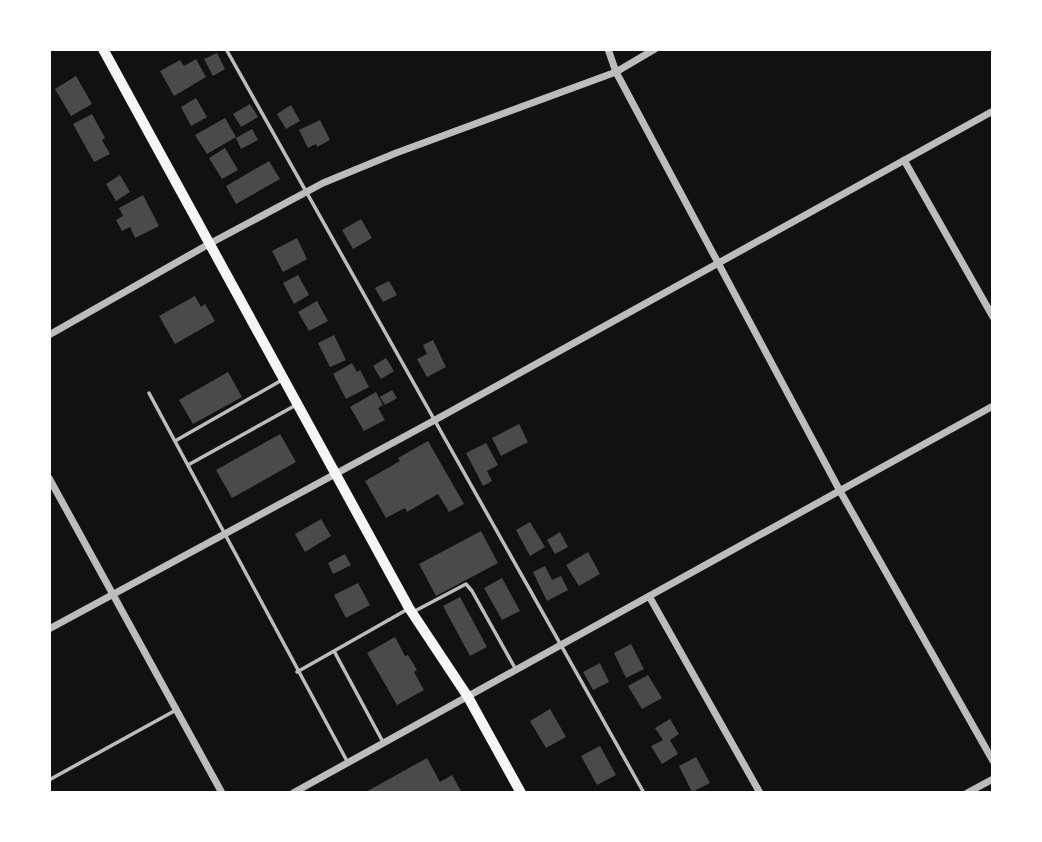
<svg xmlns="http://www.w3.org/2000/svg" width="1042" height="842" font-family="Roboto,sans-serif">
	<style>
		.building { fill: #4a4a4a }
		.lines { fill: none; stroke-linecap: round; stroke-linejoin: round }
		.service { stroke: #bcbcbc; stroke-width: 3.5 }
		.minor { stroke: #bcbcbc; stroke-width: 7 }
		.secondary { stroke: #f5f5f5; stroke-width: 10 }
	</style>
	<rect width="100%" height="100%" fill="#111"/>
	<path class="building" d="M 217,53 L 225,69 L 213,76 L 204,59 Z
		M 196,59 L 206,77 L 174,96 L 160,71 L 180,60 L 184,66 Z
		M 76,76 L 92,104 L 71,116 L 55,89 Z
		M 196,98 L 207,117 L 191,126 L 181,107 Z
		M 250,104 L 258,117 L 241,127 L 233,114 Z
		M 291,105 L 300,121 L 286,129 L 277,114 Z
		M 92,114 L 105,138 L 102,140 L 110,154 L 94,162 L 73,124 Z
		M 225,118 L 236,137 L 207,154 L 195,135 Z
		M 320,120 L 330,140 L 317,147 L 316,144 L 308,148 L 299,130 Z
		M 252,129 L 258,140 L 241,149 L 236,138 Z
		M 225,148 L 238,170 L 222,179 L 209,158 Z
		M 269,161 L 280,179 L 236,204 L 226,186 Z
		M 120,175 L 130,192 L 116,201 L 106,184 Z
		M 143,195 L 159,226 L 135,238 L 130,227 L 122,231 L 116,220 L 123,216 L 119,208 Z
		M 361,219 L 372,238 L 353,249 L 342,230 Z
		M 297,238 L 307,259 L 283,272 L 272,251 Z
		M 298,275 L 309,295 L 294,304 L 283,283 Z
		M 389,281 L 397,295 L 383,302 L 375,288 Z
		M 195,296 L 201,307 L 205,304 L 215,321 L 175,344 L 159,316 Z
		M 317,301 L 328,321 L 309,331 L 298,312 Z
		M 334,335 L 346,360 L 330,367 L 318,343 Z
		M 433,340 L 446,367 L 427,377 L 417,359 L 427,354 L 423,345 Z
		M 386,358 L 394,371 L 381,379 L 373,366 Z
		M 352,363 L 357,372 L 360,370 L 369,387 L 346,399 L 333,374 Z
		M 228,372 L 242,397 L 193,424 L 179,400 Z
		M 392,390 L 397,398 L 385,405 L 380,397 Z
		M 376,392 L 383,405 L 378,408 L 385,420 L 364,431 L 350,407 Z
		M 519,424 L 528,442 L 501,456 L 492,438 Z
		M 280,434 L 296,462 L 232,498 L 216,470 Z
		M 428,441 L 464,504 L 449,512 L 438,494 L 407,512 L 405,508 L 386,518 L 365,481 L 400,461 L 398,458 Z
		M 486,443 L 498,465 L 487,471 L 492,481 L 483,486 L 466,453 Z
		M 321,519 L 331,536 L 305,552 L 295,534 Z
		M 530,522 L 545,547 L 530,556 L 516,530 Z
		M 481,531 L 498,563 L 436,596 L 419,564 Z
		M 560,532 L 568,547 L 555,554 L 547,540 Z
		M 588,552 L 600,574 L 579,586 L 566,565 Z
		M 345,554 L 351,565 L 333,574 L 328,563 Z
		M 545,566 L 552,580 L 561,576 L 568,590 L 547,601 L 533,572 Z
		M 502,578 L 520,611 L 502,620 L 484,588 Z
		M 358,583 L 370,605 L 346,618 L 334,595 Z
		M 460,597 L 487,647 L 470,656 L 443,606 Z
		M 395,637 L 405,656 L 408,655 L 417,670 L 414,672 L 424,690 L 397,705 L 367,653 Z
		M 631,644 L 644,669 L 626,678 L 614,653 Z
		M 600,663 L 609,682 L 593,690 L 583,672 Z
		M 648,675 L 662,698 L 642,709 L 628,686 Z
		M 550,709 L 566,737 L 546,748 L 530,721 Z
		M 670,719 L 679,734 L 670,740 L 678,754 L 662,764 L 651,746 L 663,740 L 655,728 Z
		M 600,746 L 616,775 L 597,785 L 581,756 Z
		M 696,757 L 710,783 L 692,792 L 679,766 Z
		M 427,758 L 440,782 L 452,775 L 462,793 L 364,793 Z"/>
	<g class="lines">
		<path class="service" d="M 226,49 L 644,793
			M 149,393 L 347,761
			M 175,441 L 282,380
			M 188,465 L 296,405
			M 413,612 L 466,584 L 472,591 L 515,668
			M 297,672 L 334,651
			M 383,742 L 334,651 L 408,609
			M 49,780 L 176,710"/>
		<path class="minor" d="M 608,49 L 616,72 L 840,491 L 993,761
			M 904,160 L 993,317
			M 49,335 L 209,244 L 323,183 L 396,153 L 616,72 L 655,49
			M 49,478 L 222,793
			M 649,596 L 760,793
			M 49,629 L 435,420 L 993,111
			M 293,793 L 993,406
			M 967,793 L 993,779"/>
		<path class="secondary" d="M 103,49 L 409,608 L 468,697 L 521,793"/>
	</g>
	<rect width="1042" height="842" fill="none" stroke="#ffffff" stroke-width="102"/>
</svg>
